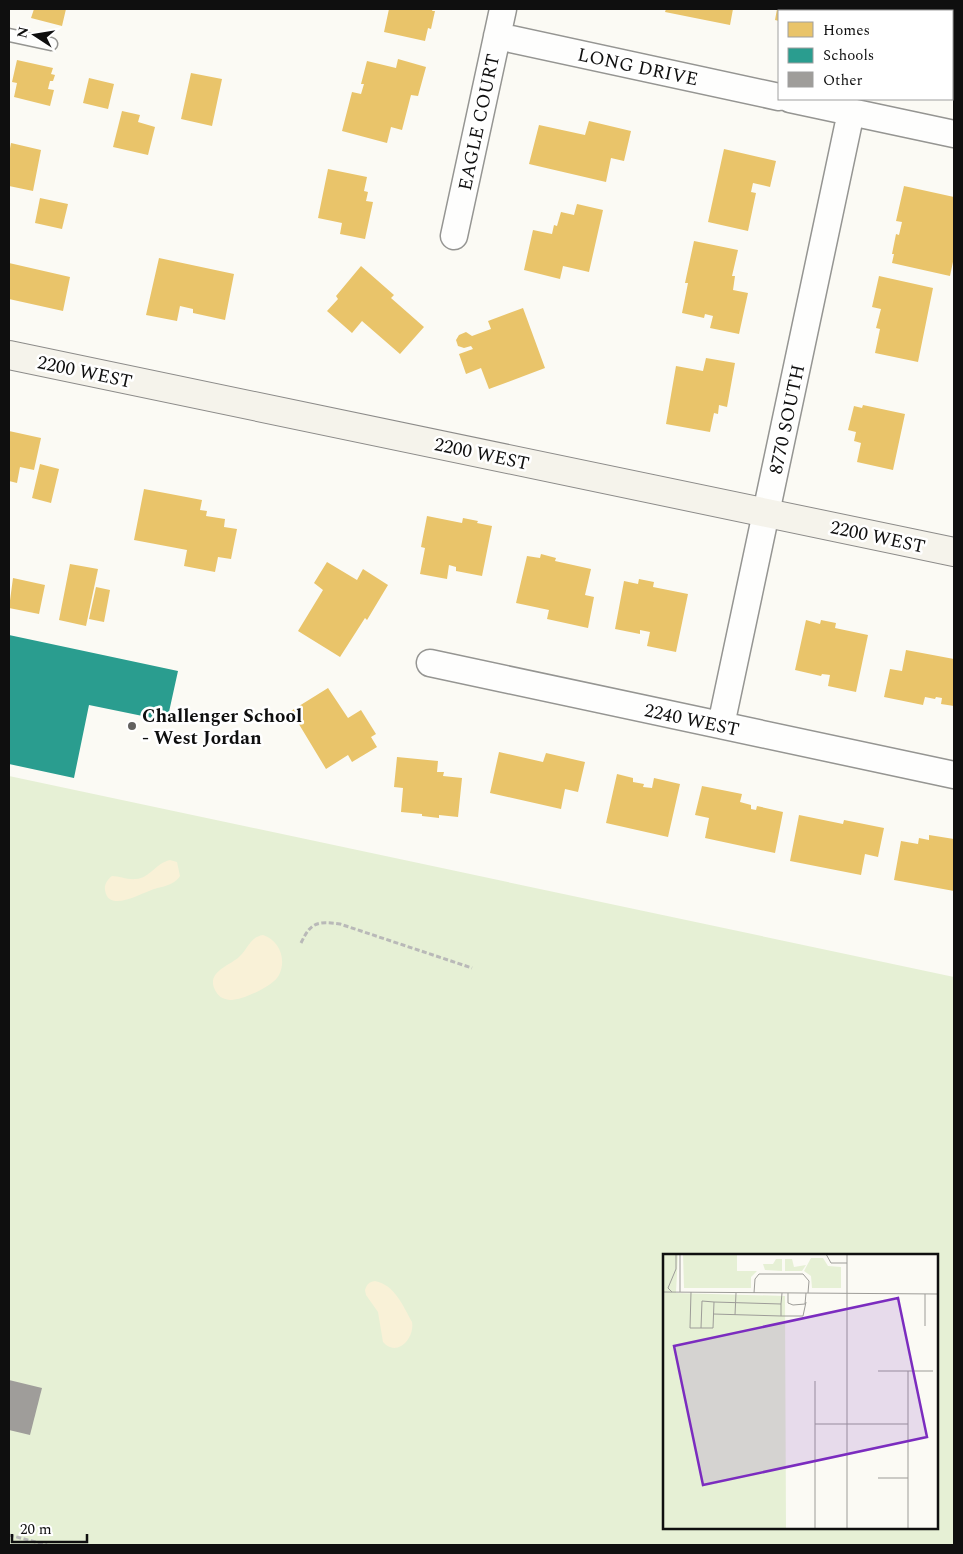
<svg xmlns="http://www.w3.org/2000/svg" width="963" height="1554" font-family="Spectral,serif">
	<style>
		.green { fill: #e6f0d5; fill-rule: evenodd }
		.sand { fill: #f9f1d7 }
		.homes { fill: #e9c46a }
		.schools { fill: #2a9d8f }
		.building { fill: #9f9d9a }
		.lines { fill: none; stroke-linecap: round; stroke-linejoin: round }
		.lane-casing { stroke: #959592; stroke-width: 15 }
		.street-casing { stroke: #959592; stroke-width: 29 }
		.secondary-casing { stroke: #8c8b89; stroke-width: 30 }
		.path { stroke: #b9b9b8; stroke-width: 3; stroke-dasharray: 5 2.5; stroke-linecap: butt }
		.lane { stroke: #fefefd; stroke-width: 12 }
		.street { stroke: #fefefd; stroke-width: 26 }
		.secondary { stroke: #f5f3eb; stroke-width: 28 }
		.poi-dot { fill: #62615f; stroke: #fff; stroke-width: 2 }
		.labels { text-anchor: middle; stroke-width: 5; stroke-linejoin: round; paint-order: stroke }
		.street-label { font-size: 19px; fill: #0f0f0f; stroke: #fff }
		.poi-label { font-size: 19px; font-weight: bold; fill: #0f0f0f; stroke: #fff; text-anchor: start }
		.inset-road { fill: none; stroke: #9d9c98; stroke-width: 1 }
		.view { fill: #7b2cbf; fill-opacity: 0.15; stroke: #7b2cbf; stroke-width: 2.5 }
		.inset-edge { fill: none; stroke: #0f0f0f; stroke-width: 2.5 }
	</style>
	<rect width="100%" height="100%" fill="#fbfaf4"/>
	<path class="green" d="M 9,776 L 954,977 L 954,1545 L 9,1545 ZM 664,1255 L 937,1255 L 937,1528 L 664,1528 Z"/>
	<path class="sand" d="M 170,860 L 177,862 L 180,876 C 173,887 160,886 149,891 C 138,895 108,912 105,890 C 104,884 108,879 112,876 C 119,876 128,880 136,879 C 150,878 156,863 170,860 Z
		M 263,935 C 279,940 287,959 279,975 C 274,986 241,1001 230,1000 C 222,999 218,996 215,990 C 206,972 229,966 239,957 C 248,949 250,937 263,935 Z
		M 375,1281 C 395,1285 403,1306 412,1322 C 415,1338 397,1358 383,1342 L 378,1312 L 366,1295 L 365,1290 C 367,1284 369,1282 375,1281 Z"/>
	<path class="homes" d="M 34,9 L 66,9 L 62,26 L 31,18 Z
		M 389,9 L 433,9 L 432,11 L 435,11 L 431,29 L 428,28 L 425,41 L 384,32 Z
		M 666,9 L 733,9 L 730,25 L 665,12 Z
		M 777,9 L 827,9 L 826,11 L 779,11 L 779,21 L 775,20 Z
		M 882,9 L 946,9 L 946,11 L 882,11 Z
		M 398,59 L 426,67 L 418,96 L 411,95 L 402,130 L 391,127 L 387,143 L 342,131 L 352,92 L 361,94 L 364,84 L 361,84 L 367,61 L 396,68 Z
		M 17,60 L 53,68 L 51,74 L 55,75 L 53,81 L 50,81 L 48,89 L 54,90 L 50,106 L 14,97 L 17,83 L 12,82 Z
		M 191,73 L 222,79 L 212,126 L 181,119 Z
		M 89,78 L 114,84 L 108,109 L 83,103 Z
		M 122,111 L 140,115 L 138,122 L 155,127 L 148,155 L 113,147 Z
		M 589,121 L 631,131 L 624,161 L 611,158 L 606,182 L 529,164 L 539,125 L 585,135 Z
		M 11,143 L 41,150 L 33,191 L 9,186 L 9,154 Z
		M 724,149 L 776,161 L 770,187 L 753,183 L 751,192 L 756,193 L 748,231 L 708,222 Z
		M 328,169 L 367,177 L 364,191 L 368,192 L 366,201 L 373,202 L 365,239 L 340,234 L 342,223 L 318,218 Z
		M 904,186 L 954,197 L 954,257 L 950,276 L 892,263 L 894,254 L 892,254 L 896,234 L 899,235 L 902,222 L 896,221 Z
		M 40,198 L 68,204 L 62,229 L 35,223 Z
		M 577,204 L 603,210 L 589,272 L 563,266 L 560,279 L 524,270 L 533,230 L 552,234 L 554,225 L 557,226 L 561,212 L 574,215 Z
		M 694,241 L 738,250 L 732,276 L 735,276 L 733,290 L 748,293 L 739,334 L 710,328 L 713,316 L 705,314 L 704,318 L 682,313 L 688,283 L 685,283 Z
		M 159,258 L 234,274 L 225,320 L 193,313 L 193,309 L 180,306 L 177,321 L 146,315 Z
		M 9,263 L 70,277 L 63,311 L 9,299 Z
		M 361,266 L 394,295 L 391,298 L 424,327 L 400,354 L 362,321 L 352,333 L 327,311 L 338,299 L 336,296 Z
		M 879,276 L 933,288 L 918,362 L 875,353 L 880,329 L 876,328 L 881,309 L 872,307 Z
		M 523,308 L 545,368 L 489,389 L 481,368 L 466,374 L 459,354 L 473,349 L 471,346 L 464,348 L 458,346 L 456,340 L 459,335 L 466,332 L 472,336 L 491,329 L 488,321 Z
		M 706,358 L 735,363 L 727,407 L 719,405 L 718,414 L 714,413 L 710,432 L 666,424 L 676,366 L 703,371 Z
		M 863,405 L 905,414 L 893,470 L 857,462 L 861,443 L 854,441 L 856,432 L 848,430 L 854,406 L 862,408 Z
		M 9,431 L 41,438 L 34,470 L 20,467 L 17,483 L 9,481 Z
		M 40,464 L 59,469 L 51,503 L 32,498 Z
		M 144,489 L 202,500 L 200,510 L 207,511 L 206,516 L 225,519 L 224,527 L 237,529 L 231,559 L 218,557 L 215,572 L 184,566 L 187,550 L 134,540 Z
		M 427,516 L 462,523 L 463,518 L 478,521 L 477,523 L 492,526 L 482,576 L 456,571 L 456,567 L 449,565 L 447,579 L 420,574 L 425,548 L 421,547 Z
		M 541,554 L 556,558 L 555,561 L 591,569 L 585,595 L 594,597 L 588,628 L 547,619 L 549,610 L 516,603 L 527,556 L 540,558 Z
		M 327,562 L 357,580 L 363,569 L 388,585 L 367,620 L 365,618 L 340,657 L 298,631 L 323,590 L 314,583 Z
		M 70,564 L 98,569 L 86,626 L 59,620 Z
		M 13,578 L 45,585 L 39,614 L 9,608 Z
		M 639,579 L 654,582 L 653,587 L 688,594 L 676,652 L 647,646 L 650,632 L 640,630 L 640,634 L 615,629 L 624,581 L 638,584 Z
		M 96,587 L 110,590 L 104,622 L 89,619 Z
		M 806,620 L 820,624 L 821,620 L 836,623 L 835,628 L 868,635 L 856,692 L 828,686 L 830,675 L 822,674 L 821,676 L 795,670 Z
		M 906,650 L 954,659 L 954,706 L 941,704 L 942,698 L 936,697 L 935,699 L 925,697 L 923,705 L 884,697 L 890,669 L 902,671 Z
		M 328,688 L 348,718 L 361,710 L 376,734 L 371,737 L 377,747 L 352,762 L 348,755 L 326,769 L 291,711 Z
		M 499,752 L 543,762 L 546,753 L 585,762 L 578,792 L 565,789 L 561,809 L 490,793 Z
		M 397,757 L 438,761 L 437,772 L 444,772 L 443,776 L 462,778 L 458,817 L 439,815 L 439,818 L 422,816 L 422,814 L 401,812 L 403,788 L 394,787 Z
		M 617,774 L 633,778 L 633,782 L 644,784 L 643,787 L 652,788 L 654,778 L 680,784 L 668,837 L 606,823 Z
		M 702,786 L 742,794 L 740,802 L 751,805 L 751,809 L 756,810 L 757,806 L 783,812 L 775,853 L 705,838 L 709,818 L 695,815 Z
		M 799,815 L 843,824 L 844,820 L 884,828 L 878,857 L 865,854 L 861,875 L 790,861 Z
		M 929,835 L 954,839 L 954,891 L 894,880 L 901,841 L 918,844 L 919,838 L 929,840 Z"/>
	<path class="schools" d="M 9,635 L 178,671 L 167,721 L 89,705 L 74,778 L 9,764 Z"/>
	<path class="building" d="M 9,1380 L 42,1388 L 30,1435 L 9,1430 Z"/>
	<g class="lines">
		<g class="lane-casing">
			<path id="lane" d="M 9,35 L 51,44"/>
		</g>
		<g class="street-casing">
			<path id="street" d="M 497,36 L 779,97
				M 790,99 L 954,134
				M 454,236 L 503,9
				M 430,663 L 954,775
				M 721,725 L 851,112"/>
		</g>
		<g class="secondary-casing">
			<path id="secondary" d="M 9,355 L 954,552"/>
		</g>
		<path class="path" d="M 301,943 C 311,922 317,921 340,924 L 472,968
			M 9,1535 L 47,1545"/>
		<use href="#lane" class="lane"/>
		<use href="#street" class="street"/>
		<use href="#secondary" class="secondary"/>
	</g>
	<circle class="poi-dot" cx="132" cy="726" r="5"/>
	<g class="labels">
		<g class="street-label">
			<text transform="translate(638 66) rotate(12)" y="7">LONG DRIVE</text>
			<text transform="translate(478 122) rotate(-78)" y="7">EAGLE COURT</text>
			<text transform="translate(85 371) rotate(12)" y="7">2200 WEST</text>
			<text transform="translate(786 419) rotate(-78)" y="7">8770 SOUTH</text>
			<text transform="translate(482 453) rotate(12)" y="7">2200 WEST</text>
			<text transform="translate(878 536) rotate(12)" y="7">2200 WEST</text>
			<text transform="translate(692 719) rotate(12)" y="7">2240 WEST</text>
		</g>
		<g class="poi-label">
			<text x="142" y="722">Challenger School<tspan x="142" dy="22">- West Jordan</tspan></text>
		</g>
	</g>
	<g transform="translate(663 1254)">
		<rect width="275" height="275" fill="#fbfaf4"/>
		<path d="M 0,0 L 15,0 L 13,39 L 122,42 L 123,275 L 0,275 ZM 20,0 L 74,0 L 74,17 L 94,17 L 88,23 L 88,34 L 21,34 ZM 148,4 L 160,4 L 165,12 L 178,13 L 178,34 L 149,34 L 148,22 L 141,17 ZM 113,5 L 119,5 L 119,17 L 102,16 L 100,10 L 110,10 ZM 122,5 L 129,5 L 131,13 L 143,11 L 139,17 L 122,17 Z" fill="#e6f0d5"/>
		<path class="inset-road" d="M 17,0 L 17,38M 163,0 L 168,9 L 184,9M 184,0 L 184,275M 0,38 L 275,40M 9,38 L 5,34 L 13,15 L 13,0M 28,38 L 27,74 L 50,74 L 51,48 L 118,50 L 119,39M 91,39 L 92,25 L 96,20 L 140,20 L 146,27 L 145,39M 125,39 L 125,49 L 130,51 L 142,50 L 143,39M 262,40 L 262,72M 50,60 L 118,62 L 118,50M 72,61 L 73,39M 118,62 L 140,62 L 143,48M 38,74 L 39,47 L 51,48M 215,117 L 270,117M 245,117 L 245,275M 152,170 L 245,170M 215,224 L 245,224M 152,275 L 152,127"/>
		<path class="view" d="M 235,44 L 264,183 L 40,231 L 11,92 Z"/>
		<rect width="275" height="275" class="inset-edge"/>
	</g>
	<rect width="963" height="1554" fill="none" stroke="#0f0f0f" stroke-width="20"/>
	<rect x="778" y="10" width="175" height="90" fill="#ffffff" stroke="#9f9f9f"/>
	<rect x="788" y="22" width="25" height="15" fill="#e9c46a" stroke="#9f9f9f"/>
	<text x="823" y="35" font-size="15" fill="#0f0f0f">Homes</text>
	<rect x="788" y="48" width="25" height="15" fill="#2a9d8f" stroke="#9f9f9f"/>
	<text x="823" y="60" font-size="15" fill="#0f0f0f">Schools</text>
	<rect x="788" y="72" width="25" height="15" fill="#9f9d9a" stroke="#9f9f9f"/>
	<text x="823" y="85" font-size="15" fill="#0f0f0f">Other</text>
	<g transform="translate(35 35) rotate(282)" stroke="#ffffff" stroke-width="4" paint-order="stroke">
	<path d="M0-4L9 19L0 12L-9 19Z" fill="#0f0f0f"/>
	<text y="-8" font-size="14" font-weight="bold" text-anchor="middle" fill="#0f0f0f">N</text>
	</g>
	<path d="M12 1534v8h75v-8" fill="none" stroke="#0f0f0f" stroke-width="2.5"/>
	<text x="20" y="1534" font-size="15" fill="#0f0f0f" stroke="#ffffff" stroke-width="4" paint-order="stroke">20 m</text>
</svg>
